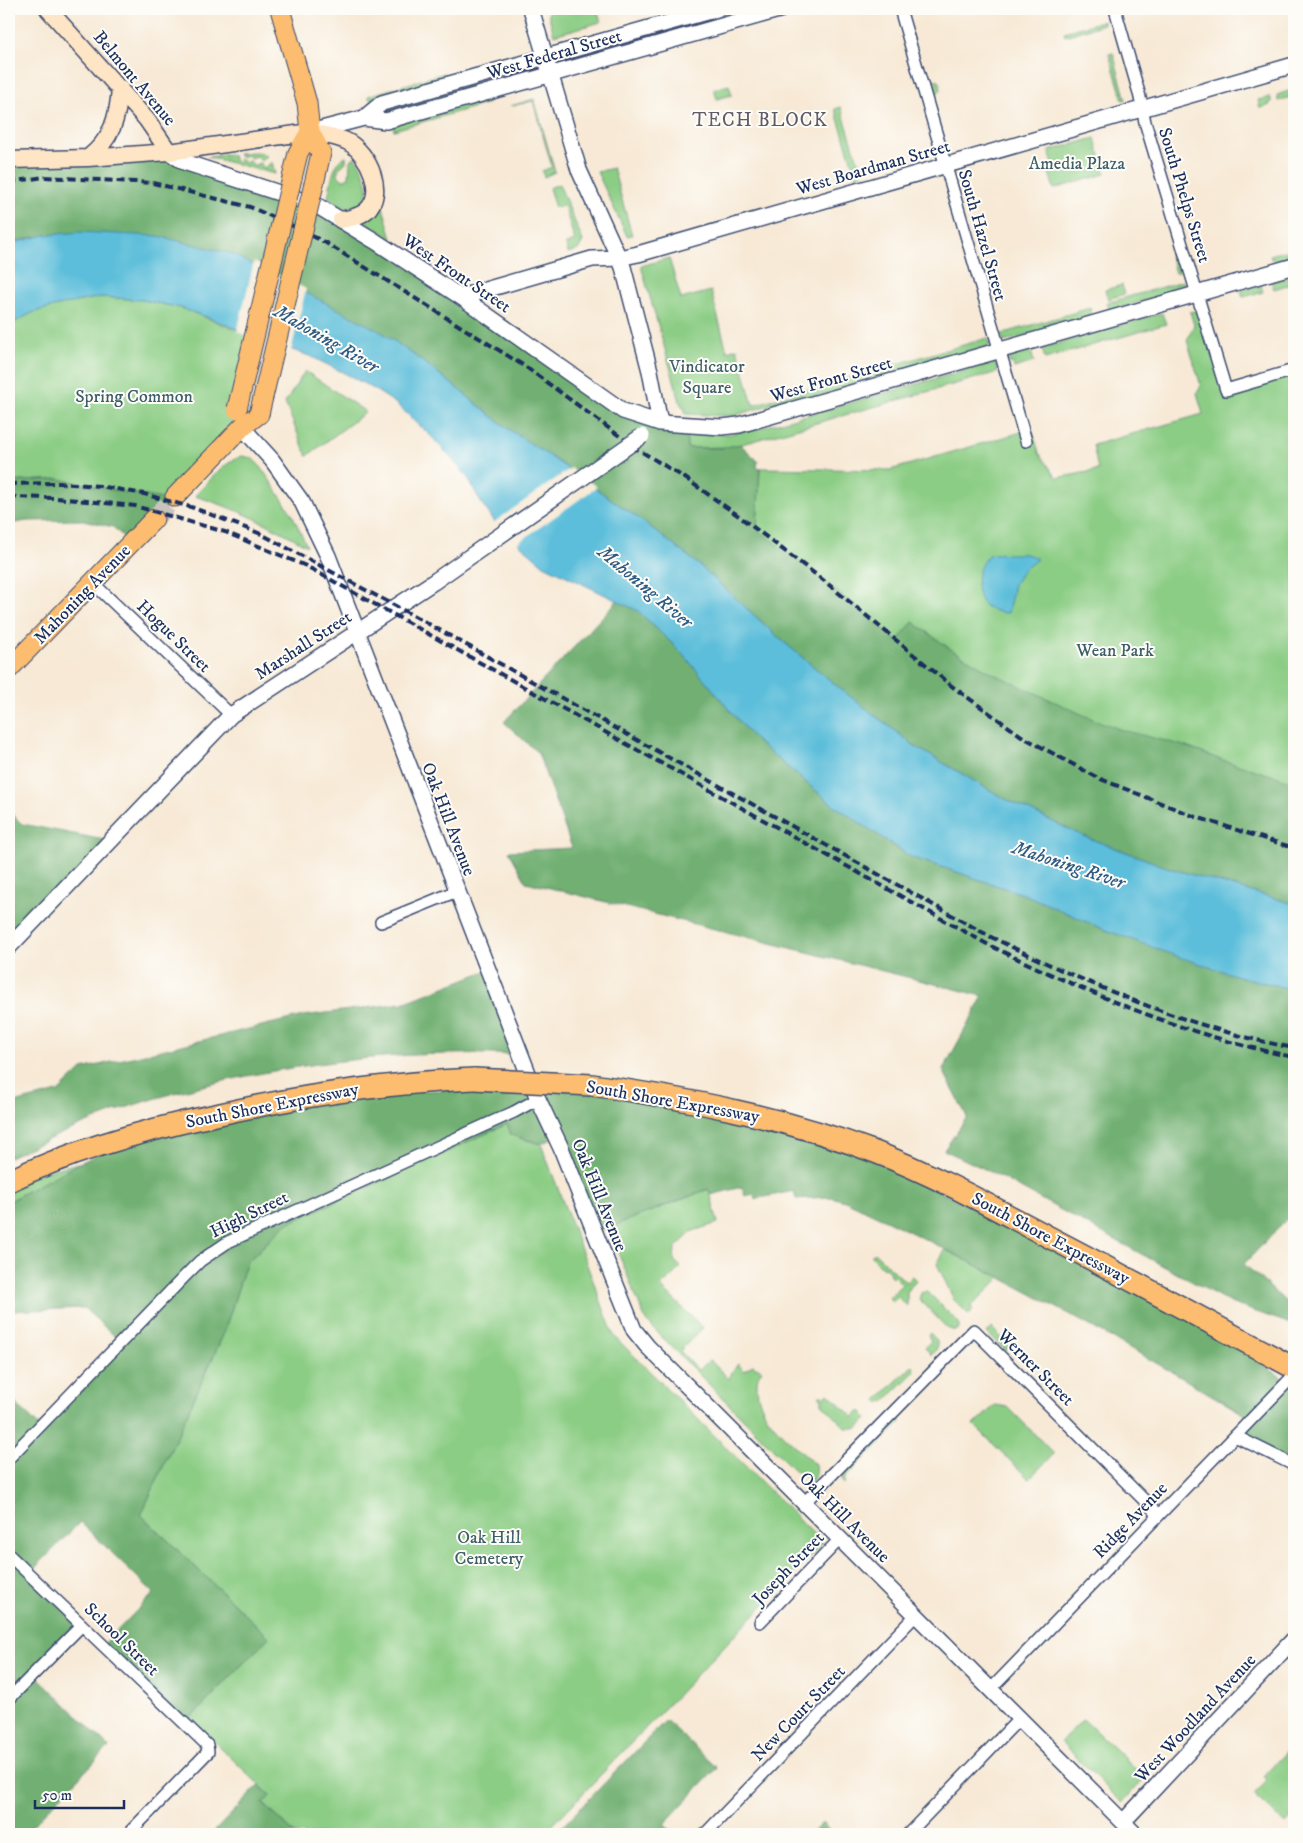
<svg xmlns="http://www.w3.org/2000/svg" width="1303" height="1843" font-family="'IM FELL DW Pica',serif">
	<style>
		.green { fill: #8ccd85; stroke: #547e72 }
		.forest { fill: #71b072; stroke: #467068 }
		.water { fill: #5cbeda; stroke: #3c769c }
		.pier { fill: #f7e9d5 }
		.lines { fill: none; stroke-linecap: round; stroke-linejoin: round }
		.primary-tunnel { stroke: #cbc4bd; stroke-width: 19; stroke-dasharray: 19 9; stroke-linecap: butt }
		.minor-casing { stroke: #3c4b70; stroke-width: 14 }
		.tertiary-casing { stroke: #3c4b70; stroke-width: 18 }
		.secondary-casing { stroke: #3c4b70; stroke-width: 19 }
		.primary-casing { stroke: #3c4b70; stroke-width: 21 }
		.motorway-casing { stroke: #3c4b70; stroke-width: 24 }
		.minor { stroke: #fff; stroke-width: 11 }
		.tertiary { stroke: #fff; stroke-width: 15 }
		.secondary { stroke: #fee5c5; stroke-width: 16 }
		.primary { stroke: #fcbd6f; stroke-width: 19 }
		.motorway { stroke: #fcbd6f; stroke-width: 21 }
		.rail { stroke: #1b2f5e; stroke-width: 4; stroke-dasharray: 8 4; stroke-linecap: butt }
		.tertiary-bridge-casing { stroke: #3c4b70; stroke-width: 18; stroke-linecap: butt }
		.primary-bridge-casing { stroke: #3c4b70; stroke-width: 21; stroke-linecap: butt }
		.motorway-bridge-casing { stroke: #3c4b70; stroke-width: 24; stroke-linecap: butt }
		.tertiary-bridge { stroke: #fff; stroke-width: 15 }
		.primary-bridge { stroke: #fcbd6f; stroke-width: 19 }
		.motorway-bridge { stroke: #fcbd6f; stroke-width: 21 }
		.labels { text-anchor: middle; stroke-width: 4; stroke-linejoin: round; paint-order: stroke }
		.street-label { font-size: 18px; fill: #1b2f5e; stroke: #fdfcf7 }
		.park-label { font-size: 18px; fill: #3d5e6a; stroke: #fdfcf7 }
		.neighbourhood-label { font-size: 19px; letter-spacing: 1px; fill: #605c67; stroke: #fdfcf7 }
		.water-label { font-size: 19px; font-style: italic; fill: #2e5a83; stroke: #fdfcf7 }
	</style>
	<rect width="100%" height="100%" fill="#fdfcf7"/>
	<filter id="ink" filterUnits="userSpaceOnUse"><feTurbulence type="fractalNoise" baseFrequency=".02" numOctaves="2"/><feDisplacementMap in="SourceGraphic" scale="10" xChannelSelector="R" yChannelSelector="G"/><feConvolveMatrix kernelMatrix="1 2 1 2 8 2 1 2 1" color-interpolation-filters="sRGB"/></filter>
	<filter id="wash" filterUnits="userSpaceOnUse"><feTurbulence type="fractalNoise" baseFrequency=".0096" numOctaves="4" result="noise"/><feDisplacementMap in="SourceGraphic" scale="20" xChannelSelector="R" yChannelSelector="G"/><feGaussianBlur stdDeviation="1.12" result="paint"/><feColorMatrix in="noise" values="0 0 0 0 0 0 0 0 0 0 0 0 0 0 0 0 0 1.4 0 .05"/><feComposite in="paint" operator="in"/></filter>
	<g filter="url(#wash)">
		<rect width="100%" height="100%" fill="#f7e9d5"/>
		<path class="green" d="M 551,9 L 597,9 L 601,22 L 554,35 L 548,13 Z
			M 739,9 L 754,9 L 625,46 L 637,38 Z
			M 1103,21 L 1104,24 L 1065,36 L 1064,32 Z
			M 516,53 L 519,63 L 465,72 L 464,68 Z
			M 1113,53 L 1126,100 L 1123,100 L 1109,54 Z
			M 445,73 L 446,78 L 370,100 L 368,96 Z
			M 930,78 L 939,81 L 941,89 L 935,96 Z
			M 473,85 L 476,87 L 468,94 L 381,118 L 380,112 Z
			M 729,85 L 732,95 L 717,99 L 714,89 Z
			M 1294,89 L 1294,96 L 1278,101 L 1277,95 Z
			M 488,97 L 489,103 L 394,130 L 392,124 Z
			M 1270,97 L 1272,102 L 1269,103 L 1270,105 L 1260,108 L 1258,100 Z
			M 534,99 L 555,172 L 544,177 L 542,171 L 552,167 L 533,101 L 511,106 Z
			M 841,107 L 862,174 L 856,176 L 835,109 Z
			M 1095,138 L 1105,174 L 1054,189 L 1047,166 L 1053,164 L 1049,151 Z
			M 257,152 L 267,156 L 261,161 L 256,156 L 250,158 L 247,155 L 240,157 L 238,153 Z
			M 231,154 L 236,162 L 240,159 L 245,163 L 249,161 L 254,165 L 260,163 L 264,168 L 272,162 L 275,174 L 208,157 Z
			M 346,156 L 346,162 L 338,169 L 338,175 L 343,180 L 349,177 L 350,162 L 354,157 C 364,167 378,200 357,207 C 353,208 349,209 345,208 C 340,206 334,201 328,198 C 331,184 332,163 346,156 Z
			M 613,168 L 632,235 L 627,236 L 597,172 Z
			M 559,184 L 583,241 L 578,250 L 568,253 L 566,244 L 575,241 L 564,205 L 555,208 L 549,188 Z
			M 381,200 L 392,239 L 364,221 Z
			M 1174,250 L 1180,272 L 1175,273 L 1169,252 Z
			M 1286,251 L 1288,259 L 1279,261 L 1271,259 L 1270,255 Z
			M 669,258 L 681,299 L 711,291 L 727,351 L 737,348 L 753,405 L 988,338 L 990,346 L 829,393 L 783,401 L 733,416 L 685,414 L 685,409 L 681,405 L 641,266 Z
			M 1294,275 L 1294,283 L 1274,289 L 1271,282 Z
			M 1183,281 L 1185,289 L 1110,311 L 1107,303 Z
			M 1122,285 L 1125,294 L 1108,299 L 1105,290 Z
			M 1261,285 L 1263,292 L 1243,297 L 1241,291 Z
			M 101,297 L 143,300 L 181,308 L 248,334 L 242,427 L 172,501 L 58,479 L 9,482 L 9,325 L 34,312 L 65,304 Z
			M 1090,308 L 1092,316 L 1004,342 L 1001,334 Z
			M 1201,309 L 1226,390 L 1294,370 L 1294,904 L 1172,869 L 757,529 L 760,468 L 890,470 L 1032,429 L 1039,453 L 1057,478 L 1098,470 L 1093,445 L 1203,414 L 1197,393 L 1201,386 L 1187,340 L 1194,325 L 1190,312 Z
			M 1162,313 L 1166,324 L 1045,359 L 1042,348 Z
			M 1031,351 L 1034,362 L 1014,368 L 1013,363 L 1010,364 L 1009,358 Z
			M 995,362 L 998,372 L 731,447 L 687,448 L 686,434 L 729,434 L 760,428 Z
			M 305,371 L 366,412 L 307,456 L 285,403 Z
			M 242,456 L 252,458 L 261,467 L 292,514 L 307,546 C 271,525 235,508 195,496 C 209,481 223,463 242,456 Z
			M 507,1124 L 519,1138 L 541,1144 L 614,1336 L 823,1543 L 544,1834 L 295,1834 L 263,1803 L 270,1795 L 190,1719 L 269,1637 L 141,1515 L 224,1333 L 246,1263 L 286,1224 Z
			M 82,1162 L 20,1195 L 9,1202 L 9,1181 Z
			M 709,1189 L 718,1223 L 693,1231 L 675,1248 L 674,1260 L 681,1267 L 661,1287 L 703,1328 L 680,1351 L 698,1370 L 710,1360 L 729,1379 L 732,1372 L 738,1364 L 745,1371 L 752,1365 L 762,1370 C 757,1376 757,1381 757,1388 C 759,1421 794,1443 815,1465 L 816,1472 L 812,1481 L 810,1481 L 804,1475 L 796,1472 L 646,1321 L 608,1228 Z
			M 945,1250 L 1001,1277 L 971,1307 L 973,1310 L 969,1315 L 954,1300 L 937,1264 Z
			M 874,1252 L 906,1282 L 912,1276 L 916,1280 L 907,1292 L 907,1306 L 898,1297 L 893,1302 L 889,1298 L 902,1284 L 894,1276 L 892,1277 L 889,1274 L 890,1272 L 885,1267 L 883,1268 L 871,1256 Z
			M 927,1291 L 959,1323 L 959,1328 L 955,1331 L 947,1328 L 919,1299 L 921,1293 Z
			M 992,1328 L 1010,1346 L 1006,1351 L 987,1333 Z
			M 930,1333 L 937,1340 L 937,1349 L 931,1355 L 925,1347 L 931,1341 L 928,1335 Z
			M 913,1365 L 915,1371 L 884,1402 L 882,1401 L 880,1403 L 877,1400 Z
			M 828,1393 L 853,1417 L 859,1412 L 863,1412 L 867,1419 L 858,1428 L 846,1428 L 822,1404 L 822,1399 L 819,1396 L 821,1394 L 824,1397 Z
			M 995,1405 L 1008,1407 L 1054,1454 L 1029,1479 L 974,1425 Z
			M 899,1419 L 902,1421 L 869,1454 L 866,1451 Z
			M 864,1453 L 867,1456 L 845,1478 L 844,1484 L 841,1480 L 845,1473 Z
			M 1083,1719 L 1145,1778 L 1122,1803 L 1061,1742 Z
			M 1292,1745 L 1294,1747 L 1294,1815 L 1286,1824 L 1254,1794 L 1267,1781 L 1263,1777 Z"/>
		<path class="forest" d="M 169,152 L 316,205 L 623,411 L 686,425 L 687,448 L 722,448 L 740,444 L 758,461 L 757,467 L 760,468 L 757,529 L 823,580 L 897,641 L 913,622 L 949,648 L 996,675 L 1088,717 L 1122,730 L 1181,745 L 1219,759 L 1294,782 L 1294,904 L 1172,869 L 1083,836 L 1005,799 L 916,747 L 842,690 L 779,638 L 698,564 L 645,523 L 551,457 L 507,428 L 433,369 L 383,333 L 115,234 C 79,232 44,232 9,244 L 9,160 Z
			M 58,479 L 172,501 L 131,544 L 113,527 L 83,520 L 27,521 L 9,524 L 9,482 Z
			M 618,600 L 638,611 L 682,653 L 755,740 L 832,804 L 911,857 L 1026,895 L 1103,929 L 1238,976 L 1294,990 L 1294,1220 L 1287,1219 L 1244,1264 L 1294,1309 L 1294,1325 L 1233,1304 L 991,1172 L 944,1150 L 967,1117 L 943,1070 L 983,996 L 526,882 L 509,851 L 572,848 L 538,753 L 504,722 Z
			M 9,811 L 22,824 L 110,841 L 9,947 Z
			M 488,970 L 521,1055 C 397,1049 276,1064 157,1098 C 106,1112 57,1136 9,1157 L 9,1104 L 58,1092 L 82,1069 L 303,1016 L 403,1003 Z
			M 592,1085 L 813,1131 L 1182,1308 L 1294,1386 L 1294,1465 L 1235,1436 L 1252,1419 C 1119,1340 984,1265 845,1201 L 831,1197 L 796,1199 L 794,1191 L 755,1199 L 754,1194 L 745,1196 L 742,1187 L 711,1195 L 708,1189 L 595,1233 L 556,1137 L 541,1144 L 511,1135 L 507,1124 L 286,1224 L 246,1263 L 224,1333 L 141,1515 L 269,1637 L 185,1723 L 103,1645 L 154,1593 L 80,1522 L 29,1574 L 82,1625 L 34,1673 L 109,1747 L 24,1834 L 9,1834 L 9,1397 L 39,1426 L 121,1342 L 84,1308 L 9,1311 L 9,1202 L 20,1195 L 82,1162 L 150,1130 L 310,1095 Z
			M 666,1720 L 717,1768 L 664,1824 L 674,1834 L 555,1834 Z
			M 259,1785 L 270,1796 L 263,1804 L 295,1834 L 212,1834 Z
			M 822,1823 L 833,1834 L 811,1834 Z"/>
		<path class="water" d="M 80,232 L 158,236 L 232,254 L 383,333 L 433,369 L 507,428 L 551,457 L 645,523 L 698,564 L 779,638 L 842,690 L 916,747 L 1005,799 L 1083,836 L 1172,869 L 1294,904 L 1294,990 L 1238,976 L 1179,957 L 1103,929 L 1026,895 L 911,857 L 832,804 L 755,740 L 682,653 L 638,611 L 544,565 L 505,532 L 495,522 L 480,501 L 467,476 L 431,436 L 395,403 L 372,388 L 346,374 L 312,357 L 248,334 L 223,323 L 181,308 L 143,300 L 101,297 L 65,304 L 34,312 L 9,325 L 9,244 L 44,235 Z
			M 1010,554 L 1025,554 L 1036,557 L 1036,560 L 1023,570 L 1014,584 L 1008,613 L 1006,613 C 1000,612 992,611 987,607 C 973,599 975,567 987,557 C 992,552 1003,554 1010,554 Z"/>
		<path class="pier" d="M 254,262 L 306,289 L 291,351 L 237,332 Z
			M 571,468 L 597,487 L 516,544 L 493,523 Z"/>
	</g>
	<g filter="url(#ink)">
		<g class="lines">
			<path class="primary-tunnel" d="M 154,519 L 175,497"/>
			<g class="minor-casing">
				<path id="minor" d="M 900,9 L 1026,441
					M 1115,9 L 1139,93 L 1145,122 L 1226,390 L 1294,370
					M 93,583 L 231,715
					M 381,922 L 457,891
					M 1235,1436 L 1294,1465
					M 9,1458 L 185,1276 L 200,1261 L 228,1242 L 514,1112 L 538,1099
					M 804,1503 L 974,1330 L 1159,1515
					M 9,1555 L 207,1745 L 208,1752 L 128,1834
					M 760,1622 L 840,1539
					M 991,1689 L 1294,1375
					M 9,1699 L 82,1625
					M 705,1834 L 916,1615
					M 908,1834 L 1020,1718"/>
			</g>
			<g class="tertiary-casing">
				<path id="tertiary" d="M 531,9 L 579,170 L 623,267 L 650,371 L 660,423
					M 364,118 L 382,103 L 717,9
					M 310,132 L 364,118 L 386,121 L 782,9
					M 169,152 L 184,162 L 316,205 L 375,241 L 464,299 L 623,411 L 660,423 L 722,427 L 739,425 L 1294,266
					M 461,297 L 592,259 L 619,258 L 638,254 L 1294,65
					M 242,427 L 272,460 L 302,502 L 328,556 L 538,1099 L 561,1148 L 634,1330 L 647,1346 L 1135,1834
					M 9,947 L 231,715 L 435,581
					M 1123,1822 L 1294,1639"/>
			</g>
			<g class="secondary-casing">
				<path id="secondary" d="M 48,9 L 147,120 L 169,152
					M 88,158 C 112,139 118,118 120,88
					M 9,160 L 88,158 L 169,152 L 310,132 C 322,135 337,136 348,142 C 368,153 387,193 366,211 C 359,217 350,218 341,220"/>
			</g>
			<g class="primary-casing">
				<path id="primary" d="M 280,9 L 307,103 L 310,132 L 321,153 L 314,184
					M 292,178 L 298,153 L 310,132
					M 175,497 L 242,427 L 259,414
					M 9,669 L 154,519"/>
			</g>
			<g class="motorway-casing">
				<path id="motorway" d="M 592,1085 C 688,1099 783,1117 875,1152 C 935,1175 990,1206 1047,1236 C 1130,1279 1212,1324 1294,1368
					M 9,1181 C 73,1150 141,1131 211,1116 C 298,1096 385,1083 474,1079"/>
			</g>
			<use href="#minor" class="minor"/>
			<use href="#tertiary" class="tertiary"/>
			<use href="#secondary" class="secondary"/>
			<use href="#primary" class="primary"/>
			<use href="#motorway" class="motorway"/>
			<path class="rail" d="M 9,182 L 45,177 L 153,183 L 250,207 L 289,224 L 326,243 L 526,367 L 637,449 L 685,478 L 736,514 L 823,580 L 953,687 L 1023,737 L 1098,778 L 1196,817 L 1294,848
				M 9,484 L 59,483 L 100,486 L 144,494 L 194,508 L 261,534 L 418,618 L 991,937 C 1088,984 1188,1028 1294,1048
				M 9,497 L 56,498 L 135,506 L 225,532 L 306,566 L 987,944 C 1085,992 1186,1036 1294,1057"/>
			<g class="tertiary-bridge-casing">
				<path id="tertiary-bridge" d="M 435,581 L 642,436"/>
			</g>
			<g class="primary-bridge-casing">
				<path id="primary-bridge" d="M 237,409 L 292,178
					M 259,414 L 314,184"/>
			</g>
			<g class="motorway-bridge-casing">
				<path id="motorway-bridge" d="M 474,1079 L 592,1085"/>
			</g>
			<use href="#tertiary-bridge" class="tertiary-bridge"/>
			<use href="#primary-bridge" class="primary-bridge"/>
			<use href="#motorway-bridge" class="motorway-bridge"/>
		</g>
	</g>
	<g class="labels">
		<g class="street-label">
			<text transform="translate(554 54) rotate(-16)" y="6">West Federal Street</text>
			<text transform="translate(135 78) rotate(50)" y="6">Belmont Avenue</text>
			<text transform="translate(873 167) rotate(-16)" y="6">West Boardman Street</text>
			<text transform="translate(1185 195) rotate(73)" y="6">South Phelps Street</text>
			<text transform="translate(983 235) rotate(74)" y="6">South Hazel Street</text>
			<text transform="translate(457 273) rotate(34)" y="6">West Front Street</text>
			<text transform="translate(831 379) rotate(-16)" y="6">West Front Street</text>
			<text transform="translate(82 594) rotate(-46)" y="6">Mahoning Avenue</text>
			<text transform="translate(174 636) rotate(44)" y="6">Hogue Street</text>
			<text transform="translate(303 645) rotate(-33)" y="6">Marshall Street</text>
			<text transform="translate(449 819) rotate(69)" y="6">Oak Hill Avenue</text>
			<text transform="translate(673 1101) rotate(10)" y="6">South Shore Expressway</text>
			<text transform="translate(272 1105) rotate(-11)" y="6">South Shore Expressway</text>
			<text transform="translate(600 1195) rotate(68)" y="6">Oak Hill Avenue</text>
			<text transform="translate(249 1214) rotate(-26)" y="6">High Street</text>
			<text transform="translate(1051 1238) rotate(28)" y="6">South Shore Expressway</text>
			<text transform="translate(1036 1367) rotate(45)" y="6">Werner Street</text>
			<text transform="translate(845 1517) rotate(45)" y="6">Oak Hill Avenue</text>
			<text transform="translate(1130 1520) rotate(-46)" y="6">Ridge Avenue</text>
			<text transform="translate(788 1568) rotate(-46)" y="6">Joseph Street</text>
			<text transform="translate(122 1639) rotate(44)" y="6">School Street</text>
			<text transform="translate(798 1713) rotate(-46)" y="6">New Court Street</text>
			<text transform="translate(1195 1718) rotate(-47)" y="6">West Woodland Avenue</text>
		</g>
		<g class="park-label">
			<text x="1077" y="169">Amedia Plaza</text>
			<text x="707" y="372">Vindicator<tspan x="707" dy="21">Square</tspan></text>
			<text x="134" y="402">Spring Common</text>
			<text x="1115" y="656">Wean Park</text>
			<text x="489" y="1543">Oak Hill<tspan x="489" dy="21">Cemetery</tspan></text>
		</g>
		<g class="neighbourhood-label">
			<text x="760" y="126">TECH BLOCK</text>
		</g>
		<g class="water-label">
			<text transform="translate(327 338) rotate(30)" y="7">Mahoning River</text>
			<text transform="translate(646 586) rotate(40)" y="7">Mahoning River</text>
			<text transform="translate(1069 864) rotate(18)" y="7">Mahoning River</text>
		</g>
	</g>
	<rect width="1303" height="1843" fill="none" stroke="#fdfcf7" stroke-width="30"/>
	<path d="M35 1800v8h89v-8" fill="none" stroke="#1b2f5e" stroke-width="2.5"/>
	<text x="42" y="1800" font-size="15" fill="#1b2f5e" stroke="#fdfcf7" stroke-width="4" paint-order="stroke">50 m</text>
</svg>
